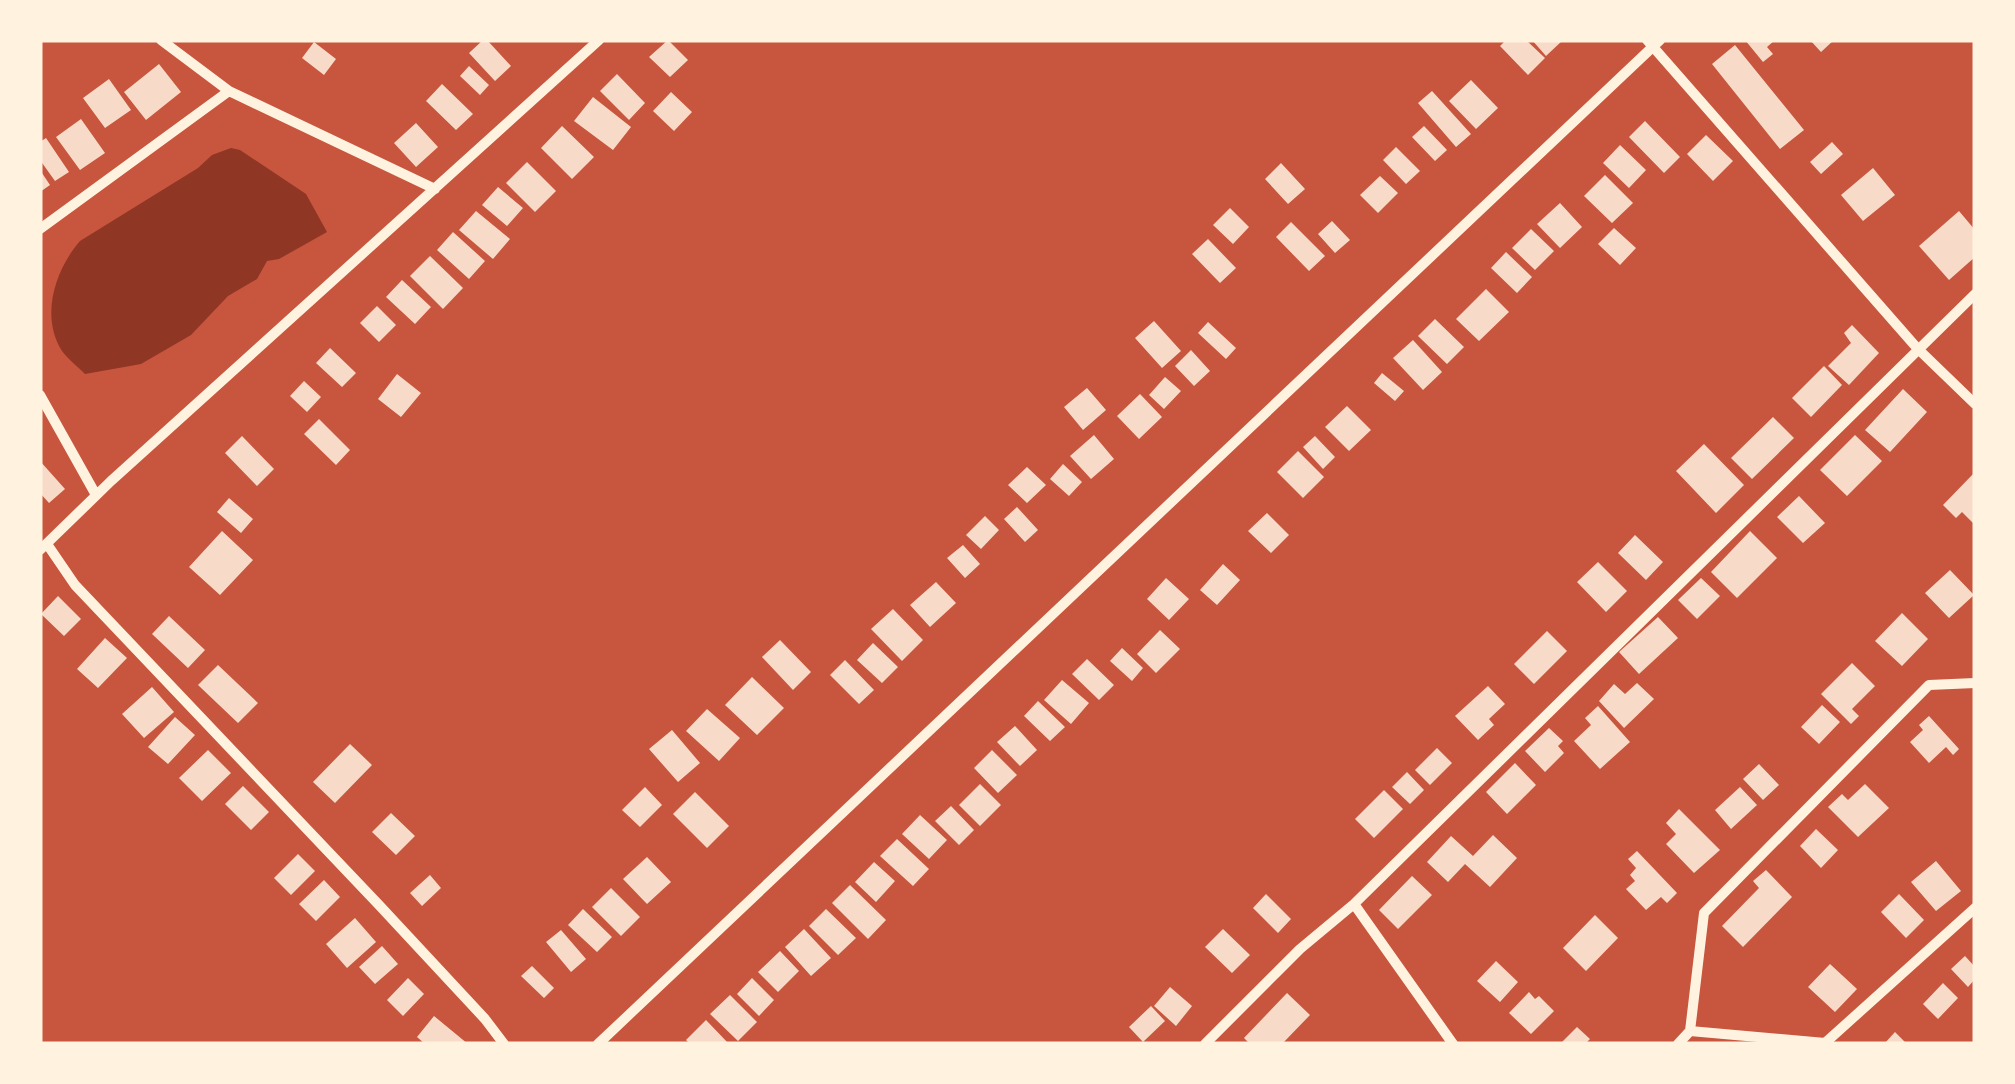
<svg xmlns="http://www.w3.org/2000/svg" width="2015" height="1084" font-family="Helvetica,sans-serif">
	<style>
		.water { fill: #8f3625 }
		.building { fill: #f7dbc8 }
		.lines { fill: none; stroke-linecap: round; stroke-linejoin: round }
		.minor { stroke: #fff3e0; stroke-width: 10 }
	</style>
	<rect width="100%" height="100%" fill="#c8553d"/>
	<path class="water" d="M 231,148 L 240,150 L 306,194 L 327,232 L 279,259 L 267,261 L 257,279 L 228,296 L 191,335 L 141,364 L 85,374 C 78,367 68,359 62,351 C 40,316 55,270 80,241 L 198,168 L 212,155 Z"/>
	<path class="building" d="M 483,40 L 487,40 L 511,66 L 495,81 L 469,53 Z
		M 668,40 L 688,60 L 670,77 L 649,57 Z
		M 1506,40 L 1526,40 L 1545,58 L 1528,75 L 1500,46 Z
		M 1532,40 L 1563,40 L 1546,56 Z
		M 1745,40 L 1775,40 L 1767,47 L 1773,54 L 1763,62 Z
		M 1810,40 L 1834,40 L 1821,52 Z
		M 314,42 L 336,59 L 324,75 L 302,58 Z
		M 1735,45 L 1804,130 L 1780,149 L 1712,64 Z
		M 159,64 L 181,92 L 146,120 L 124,92 Z
		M 469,66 L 489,85 L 480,95 L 460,76 Z
		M 617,74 L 645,103 L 629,120 L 600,91 Z
		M 109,79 L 131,110 L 105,128 L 83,98 Z
		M 1471,80 L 1498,108 L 1476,129 L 1449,101 Z
		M 442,84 L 473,114 L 456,130 L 426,101 Z
		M 1432,91 L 1471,134 L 1456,147 L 1418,103 Z
		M 671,92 L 692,112 L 674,131 L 653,111 Z
		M 593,97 L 631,127 L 613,150 L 574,121 Z
		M 81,119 L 105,153 L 80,170 L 56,137 Z
		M 1645,121 L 1680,157 L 1664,173 L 1629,137 Z
		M 416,123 L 438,147 L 416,167 L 394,143 Z
		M 562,126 L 594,157 L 572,179 L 541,148 Z
		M 1424,126 L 1447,150 L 1435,161 L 1412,137 Z
		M 1706,135 L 1733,161 L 1713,181 L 1687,154 Z
		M 46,138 L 69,172 L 55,181 L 40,160 L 40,142 Z
		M 1832,142 L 1843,154 L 1821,174 L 1810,162 Z
		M 1620,145 L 1646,170 L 1629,188 L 1603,163 Z
		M 1396,147 L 1420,171 L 1406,184 L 1383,160 Z
		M 527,162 L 556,191 L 535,212 L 506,183 Z
		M 1281,163 L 1305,189 L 1288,204 L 1265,179 Z
		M 1873,168 L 1895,195 L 1863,221 L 1841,195 Z
		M 40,170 L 50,185 L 40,192 Z
		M 1605,175 L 1633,203 L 1612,223 L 1584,196 Z
		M 1380,176 L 1398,193 L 1378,213 L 1360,195 Z
		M 498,187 L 523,208 L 507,226 L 482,205 Z
		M 1560,203 L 1582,227 L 1560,248 L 1537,224 Z
		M 1230,208 L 1249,227 L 1233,244 L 1213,225 Z
		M 476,211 L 510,239 L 493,259 L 459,230 Z
		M 1959,211 L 1975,230 L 1975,257 L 1949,280 L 1919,246 Z
		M 1332,221 L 1350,240 L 1335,253 L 1318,234 Z
		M 1291,222 L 1325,256 L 1309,271 L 1276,237 Z
		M 1614,228 L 1636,248 L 1620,265 L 1598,244 Z
		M 1531,229 L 1554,251 L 1535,270 L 1512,248 Z
		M 453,232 L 485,261 L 469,279 L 437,250 Z
		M 1208,239 L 1236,268 L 1220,283 L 1192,254 Z
		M 1506,252 L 1532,277 L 1517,293 L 1491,268 Z
		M 430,256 L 463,288 L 443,309 L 410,276 Z
		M 402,280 L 431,307 L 415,324 L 386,297 Z
		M 1486,289 L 1509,312 L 1479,341 L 1456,319 Z
		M 377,306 L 396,325 L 379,342 L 360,323 Z
		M 1435,319 L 1464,347 L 1447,364 L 1418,336 Z
		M 1154,321 L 1181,351 L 1162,368 L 1135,338 Z
		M 1208,322 L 1236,348 L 1226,359 L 1198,333 Z
		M 1852,325 L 1879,353 L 1849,385 L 1828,366 L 1851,343 L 1844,333 Z
		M 1413,340 L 1442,372 L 1423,390 L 1393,358 Z
		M 330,348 L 356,373 L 342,387 L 316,363 Z
		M 1191,350 L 1210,371 L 1194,386 L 1175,366 Z
		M 1824,366 L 1842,385 L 1811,417 L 1792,398 Z
		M 1382,373 L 1404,391 L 1395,401 L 1374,383 Z
		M 397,374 L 421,393 L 401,417 L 378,399 Z
		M 1165,377 L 1181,391 L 1164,409 L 1149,395 Z
		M 304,381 L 321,397 L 307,412 L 290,396 Z
		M 1087,388 L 1106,410 L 1083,430 L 1064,407 Z
		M 1903,389 L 1927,412 L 1890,452 L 1865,430 Z
		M 1140,394 L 1162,417 L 1139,439 L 1117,416 Z
		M 1347,406 L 1371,430 L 1349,451 L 1325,427 Z
		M 1773,417 L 1794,438 L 1752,479 L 1731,458 Z
		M 319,419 L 350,450 L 336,465 L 304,434 Z
		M 1094,435 L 1114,459 L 1091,479 L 1070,456 Z
		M 1855,435 L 1882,461 L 1847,496 L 1820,470 Z
		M 242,436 L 274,469 L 257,486 L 225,453 Z
		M 1315,436 L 1335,457 L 1323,469 L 1303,447 Z
		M 1704,444 L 1744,485 L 1716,513 L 1676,471 Z
		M 1298,451 L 1324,477 L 1303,498 L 1277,472 Z
		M 40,461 L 65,489 L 49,503 L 40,493 Z
		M 1063,464 L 1082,482 L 1069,496 L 1050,479 Z
		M 1027,467 L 1046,485 L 1027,503 L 1008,485 Z
		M 1975,472 L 1975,525 L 1962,512 L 1956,518 L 1943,505 Z
		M 1799,496 L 1825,523 L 1803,543 L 1777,517 Z
		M 229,498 L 253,519 L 241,533 L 217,512 Z
		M 1017,507 L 1038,530 L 1025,542 L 1004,519 Z
		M 1267,513 L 1289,535 L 1271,553 L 1248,531 Z
		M 985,516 L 999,530 L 981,549 L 966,535 Z
		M 222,531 L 253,560 L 220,595 L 189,567 Z
		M 1750,531 L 1777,558 L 1737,598 L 1711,572 Z
		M 1635,535 L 1663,562 L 1646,580 L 1618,553 Z
		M 963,545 L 980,564 L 965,578 L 947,558 Z
		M 1598,562 L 1627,591 L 1606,612 L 1577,582 Z
		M 1223,564 L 1240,580 L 1217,605 L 1200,590 Z
		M 1950,570 L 1974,595 L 1949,618 L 1925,593 Z
		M 1166,578 L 1189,599 L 1169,620 L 1147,599 Z
		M 1701,578 L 1720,596 L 1697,619 L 1678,600 Z
		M 936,582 L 956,603 L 930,627 L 910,605 Z
		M 58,596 L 81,619 L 64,636 L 41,614 Z
		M 893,609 L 923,640 L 902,661 L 871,629 Z
		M 1902,613 L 1928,639 L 1902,666 L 1875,641 Z
		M 169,616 L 205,650 L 188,668 L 152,634 Z
		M 1658,617 L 1678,638 L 1639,674 L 1619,652 Z
		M 1160,630 L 1180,649 L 1156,673 L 1137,654 Z
		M 1547,631 L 1567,651 L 1534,684 L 1514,664 Z
		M 105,638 L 127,658 L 98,688 L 77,669 Z
		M 780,640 L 811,672 L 793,690 L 762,657 Z
		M 873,643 L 898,667 L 882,683 L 857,660 Z
		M 1122,648 L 1143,668 L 1132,681 L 1110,661 Z
		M 1087,659 L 1114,685 L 1099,700 L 1072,674 Z
		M 845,660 L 874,690 L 859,704 L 830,675 Z
		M 1852,663 L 1875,686 L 1852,709 L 1859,716 L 1851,724 L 1821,694 Z
		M 218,665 L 258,703 L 238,723 L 198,685 Z
		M 752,677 L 784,708 L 757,735 L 725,705 Z
		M 1062,680 L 1089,703 L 1071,724 L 1044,700 Z
		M 1637,683 L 1654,699 L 1624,728 L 1599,701 L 1614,684 L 1625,694 Z
		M 1488,686 L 1505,704 L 1489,719 L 1494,725 L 1478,740 L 1455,716 Z
		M 152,687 L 174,712 L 144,738 L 122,714 Z
		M 1038,701 L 1065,727 L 1050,741 L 1024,716 Z
		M 1822,705 L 1840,722 L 1819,744 L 1801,727 Z
		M 1598,706 L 1630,742 L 1600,769 L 1574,741 L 1591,725 L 1585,718 Z
		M 707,709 L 740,738 L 719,761 L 686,731 Z
		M 1929,716 L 1959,749 L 1953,755 L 1946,747 L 1929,763 L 1910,742 L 1923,730 L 1919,725 Z
		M 175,717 L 195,735 L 168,764 L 148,747 Z
		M 1015,726 L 1037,750 L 1020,766 L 997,742 Z
		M 1549,728 L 1563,741 L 1558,746 L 1564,753 L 1545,772 L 1525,751 Z
		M 672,730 L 700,763 L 678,782 L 649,749 Z
		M 350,744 L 372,765 L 335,803 L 313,782 Z
		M 1437,748 L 1452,763 L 1430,785 L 1415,770 Z
		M 208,750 L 231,773 L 202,801 L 179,778 Z
		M 992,750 L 1017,775 L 998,793 L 974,768 Z
		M 1515,763 L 1536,785 L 1507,814 L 1486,792 Z
		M 1759,764 L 1779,785 L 1763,800 L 1743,779 Z
		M 1407,772 L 1424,790 L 1410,804 L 1392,787 Z
		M 980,784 L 1001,805 L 980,826 L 959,805 Z
		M 1865,784 L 1889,808 L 1858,837 L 1828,807 L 1842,794 L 1848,800 Z
		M 243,786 L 269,812 L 251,830 L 225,804 Z
		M 645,787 L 662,805 L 640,827 L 622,810 Z
		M 1740,787 L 1757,805 L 1731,829 L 1715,810 Z
		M 1384,790 L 1403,809 L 1374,838 L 1355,819 Z
		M 695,792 L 729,826 L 707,848 L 673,814 Z
		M 951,806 L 974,830 L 959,845 L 935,821 Z
		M 1679,809 L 1720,850 L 1694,873 L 1666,844 L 1676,834 L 1666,823 Z
		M 391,813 L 415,836 L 396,855 L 372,832 Z
		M 920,815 L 947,840 L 929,859 L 902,834 Z
		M 1816,829 L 1838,850 L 1821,868 L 1800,846 Z
		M 1493,835 L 1517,858 L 1490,887 L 1465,864 L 1448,882 L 1427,862 L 1451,836 L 1473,856 Z
		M 897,839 L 929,869 L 913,886 L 880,856 Z
		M 1637,851 L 1677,893 L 1667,903 L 1661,897 L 1646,910 L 1626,889 L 1635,881 L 1630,875 L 1636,868 L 1628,859 Z
		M 298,854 L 315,871 L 291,895 L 274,878 Z
		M 647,857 L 671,882 L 647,904 L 623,879 Z
		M 1936,861 L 1961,891 L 1936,911 L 1911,882 Z
		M 874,862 L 895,881 L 876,902 L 855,882 Z
		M 1766,870 L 1792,897 L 1743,947 L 1722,926 L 1759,888 L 1753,881 Z
		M 430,875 L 441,888 L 422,906 L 410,893 Z
		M 1412,876 L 1432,895 L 1398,929 L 1379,910 Z
		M 324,880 L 340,897 L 316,921 L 299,904 Z
		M 850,885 L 886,920 L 868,939 L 832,903 Z
		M 611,888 L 640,917 L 621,936 L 592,907 Z
		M 1266,894 L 1291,919 L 1278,933 L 1253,908 Z
		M 1899,894 L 1924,920 L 1906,938 L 1881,912 Z
		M 583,909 L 612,937 L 597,952 L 568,925 Z
		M 826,909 L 856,938 L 838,955 L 809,926 Z
		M 1595,915 L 1618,938 L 1586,971 L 1563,948 Z
		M 355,918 L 376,942 L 347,968 L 326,944 Z
		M 804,929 L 831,958 L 811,976 L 785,947 Z
		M 1223,929 L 1250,955 L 1232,973 L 1205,947 Z
		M 561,930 L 586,959 L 571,972 L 546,942 Z
		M 382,946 L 398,964 L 375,984 L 359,967 Z
		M 780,951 L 799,971 L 778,992 L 758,972 Z
		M 1965,956 L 1975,967 L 1975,979 L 1968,987 L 1951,969 Z
		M 1496,961 L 1518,982 L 1500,1002 L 1477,981 Z
		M 1830,964 L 1857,989 L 1835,1012 L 1808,987 Z
		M 532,966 L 554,988 L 544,998 L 521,976 Z
		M 408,978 L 424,994 L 403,1016 L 387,1000 Z
		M 752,978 L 774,1000 L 759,1016 L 737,994 Z
		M 1943,983 L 1958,998 L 1938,1019 L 1923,1004 Z
		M 1170,987 L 1192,1006 L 1176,1026 L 1154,1006 Z
		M 1529,992 L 1535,999 L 1539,996 L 1554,1011 L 1531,1034 L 1509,1013 Z
		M 1287,993 L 1310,1015 L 1282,1044 L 1250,1044 L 1244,1038 Z
		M 730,995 L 757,1022 L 738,1041 L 710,1014 Z
		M 1151,1006 L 1165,1021 L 1143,1042 L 1129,1027 Z
		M 434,1016 L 468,1044 L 425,1044 L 417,1037 Z
		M 706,1020 L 729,1044 L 690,1044 L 686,1040 Z
		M 1577,1027 L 1590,1039 L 1585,1044 L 1560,1044 Z
		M 1895,1032 L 1907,1044 L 1884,1044 Z"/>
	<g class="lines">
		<path class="minor" d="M 161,40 L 229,91 L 435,189
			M 1647,40 L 1917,348 L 1975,404
			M 40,229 L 229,91
			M 40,395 L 96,495
			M 47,544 L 75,585 L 379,905 L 485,1019 L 504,1044
			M 40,550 L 111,481 L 599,40
			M 1354,904 L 1453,1044
			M 1690,1031 L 1704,913 L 1929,685 L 1975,683
			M 598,1044 L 1660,40
			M 1205,1044 L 1300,949 L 1354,904 L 1975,294
			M 1678,1044 L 1690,1031 L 1825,1043 L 1975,908"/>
	</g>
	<rect width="2015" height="1084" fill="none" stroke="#fff3e0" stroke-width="85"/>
</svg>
